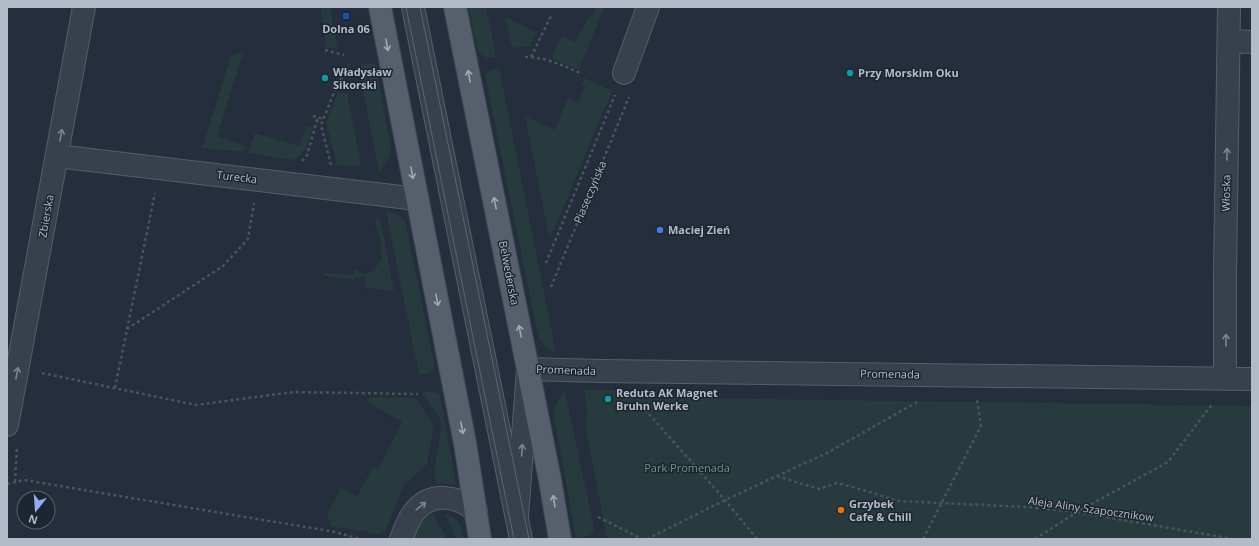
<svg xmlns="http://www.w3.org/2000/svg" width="1259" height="546" font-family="'Open Sans',sans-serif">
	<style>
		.green { fill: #273a3d }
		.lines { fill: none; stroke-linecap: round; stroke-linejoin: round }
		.minor-casing { stroke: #565e6a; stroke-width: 24 }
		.major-casing { stroke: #414955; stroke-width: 24 }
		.path { stroke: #45575a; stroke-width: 2.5; stroke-dasharray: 3 3; stroke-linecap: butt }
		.minor { stroke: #38404c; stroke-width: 22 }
		.major { stroke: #565f6c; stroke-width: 22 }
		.tram { stroke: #5b6473; stroke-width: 1 }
		.oneway { stroke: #a1a9b6 }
		.oneway2 { stroke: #7c8490 }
		.transit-dot { fill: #1a4fb4; stroke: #1d2531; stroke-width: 1.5 }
		.culture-dot { fill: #0f9aa8; stroke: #1d2531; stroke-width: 1.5 }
		.shop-dot { fill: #3f7fe0; stroke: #1d2531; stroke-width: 1.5 }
		.food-dot { fill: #e8710a; stroke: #1d2531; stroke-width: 1.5 }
		.labels { text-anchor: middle; stroke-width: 3; stroke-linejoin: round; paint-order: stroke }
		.poi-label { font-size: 11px; font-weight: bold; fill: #b4bbc8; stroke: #1d2531; text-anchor: start }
		.street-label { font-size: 11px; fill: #b4bbc8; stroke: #1d2531 }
		.park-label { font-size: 11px; fill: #6c9878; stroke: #1d2531 }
	</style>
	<rect width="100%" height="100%" fill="#252e3c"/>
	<path class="green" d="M 320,7 L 330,7 L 338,49 L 326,47 L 326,41 Z
		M 468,7 L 486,7 L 496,57 L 486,58 L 478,51 L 471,21 L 472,18 L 469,13 Z
		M 596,7 L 604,7 L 579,70 L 553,59 L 552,56 L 562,36 L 575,42 L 590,14 L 592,15 Z
		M 505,17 L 537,33 L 530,46 L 512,48 Z
		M 244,51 L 217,136 L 245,146 L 243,152 L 202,148 L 231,56 Z
		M 375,63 L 391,148 C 390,158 386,165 379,172 L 359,70 L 362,65 Z
		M 499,68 L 556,353 C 546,348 540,342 537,331 L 485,75 L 489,71 Z
		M 584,78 L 612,91 L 554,230 L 549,236 L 525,116 L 555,130 L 568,98 L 578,103 L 584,87 L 581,85 Z
		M 338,92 L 347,94 L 361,163 L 358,167 L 337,165 L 326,123 Z
		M 306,126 L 313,128 C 308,141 307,154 292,160 L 248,153 L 255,133 L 299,146 Z
		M 386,211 C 396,211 402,216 406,225 L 435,368 L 428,374 L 419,374 Z
		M 376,218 L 381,223 L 394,291 L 367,288 L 364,277 L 353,279 L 353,280 L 325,276 L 325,273 L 353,275 L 355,269 L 364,274 L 371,272 L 382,260 C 381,255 381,250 381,245 C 381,236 374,228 376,218 Z
		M 584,390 L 626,390 L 631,397 L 1252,406 L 1252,539 L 607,539 L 586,429 L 587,410 Z
		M 422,391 L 434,392 L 440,394 L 456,484 L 437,483 L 434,472 L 441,428 L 439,417 L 423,395 Z
		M 565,391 L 594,528 C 592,537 584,537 576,538 L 554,417 C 554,407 558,399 565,391 Z
		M 370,397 L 415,398 L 432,421 L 433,429 L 427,464 L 404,485 L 386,530 L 379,534 L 331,526 L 327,515 L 341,488 L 357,496 L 373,467 L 378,469 L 402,422 L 367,402 Z
		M 432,513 L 445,535 L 445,539 L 412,539 C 417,527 421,520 432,513 Z
		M 444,514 C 458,516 462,526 464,539 L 455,539 L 454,533 Z"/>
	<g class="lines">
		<g class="minor-casing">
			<path id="minor" d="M 413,7 L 521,539
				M 1229,41 L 1252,42
				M 624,73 L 648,7
				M 57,156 L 417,199
				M 1225,379 L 1225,275 L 1229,7
				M 7,425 L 84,7
				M 517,517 L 528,369 L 600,371 L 1252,379
				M 401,539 C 405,530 408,519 415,511 C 432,491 458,496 476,511"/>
		</g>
		<g class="major-casing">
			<path id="major" d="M 380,7 L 465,443 L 480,539
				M 455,7 L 528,369 L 550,480 L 560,539"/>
		</g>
		<path class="path" d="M 325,50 L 344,55
			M 525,57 C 545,57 562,65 580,73
			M 531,57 L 552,14
			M 313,116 L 324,119
			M 302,161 L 307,155 L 318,117
			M 331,165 L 321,125 L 335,90 L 349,64
			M 546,263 L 615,95
			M 551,287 L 629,97
			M 127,329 L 223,266 L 248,239 L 254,203
			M 42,373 L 196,405 L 293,392 L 418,394
			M 115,388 L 155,193
			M 633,396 L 725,500 L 757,539
			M 777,476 L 819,489 L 837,483 L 867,491 L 897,501 L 1028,507 L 1077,512 L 1233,539
			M 15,482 L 17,446
			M 7,484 L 24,480 L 335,532 L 360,539
			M 598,517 L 642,539
			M 647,539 L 725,500 L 827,453 L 919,401
			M 923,539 L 981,426 L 977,400
			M 1035,539 L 1077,512 L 1168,462 L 1213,403"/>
		<use href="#minor" class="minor"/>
		<use href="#major" class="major"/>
		<path class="tram" d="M 406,7 L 514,539
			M 420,7 L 529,539"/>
	</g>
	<defs><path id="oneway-shaft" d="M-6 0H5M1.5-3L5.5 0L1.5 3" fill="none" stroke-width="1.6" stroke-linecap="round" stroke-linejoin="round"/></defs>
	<g class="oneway">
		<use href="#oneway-shaft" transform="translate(387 45) rotate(79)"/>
		<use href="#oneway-shaft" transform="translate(469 76) rotate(-101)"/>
		<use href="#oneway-shaft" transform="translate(412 173) rotate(79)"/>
		<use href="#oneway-shaft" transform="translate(495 203) rotate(-101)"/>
		<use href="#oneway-shaft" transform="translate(437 300) rotate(79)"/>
		<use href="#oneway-shaft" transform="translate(520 331) rotate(-101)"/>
		<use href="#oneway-shaft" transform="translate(462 428) rotate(79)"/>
		<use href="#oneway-shaft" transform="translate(554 501) rotate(-99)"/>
	</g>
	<g class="oneway2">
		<use href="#oneway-shaft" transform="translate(61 135) rotate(-80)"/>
		<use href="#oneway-shaft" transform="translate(1227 154) rotate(-89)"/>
		<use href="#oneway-shaft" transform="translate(1226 340) rotate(-90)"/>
		<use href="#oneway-shaft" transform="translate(17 373) rotate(-79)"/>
		<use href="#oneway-shaft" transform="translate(522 450) rotate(-86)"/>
		<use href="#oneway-shaft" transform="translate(421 506) rotate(-38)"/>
	</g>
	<rect class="transit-dot" x="342" y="12" width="8" height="8" rx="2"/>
	<g class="culture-dot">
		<circle cx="850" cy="73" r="4"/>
		<circle cx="325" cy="78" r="4"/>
		<circle cx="608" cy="399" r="4"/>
	</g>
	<circle class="shop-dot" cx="660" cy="230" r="4"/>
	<circle class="food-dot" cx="841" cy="510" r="4"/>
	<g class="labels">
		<g class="poi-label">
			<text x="346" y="33" text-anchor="middle">Dolna 06</text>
			<text x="333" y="76">Władysław<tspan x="333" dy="13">Sikorski</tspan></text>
			<text x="858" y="77">Przy Morskim Oku</text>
			<text x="668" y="234">Maciej Zień</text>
			<text x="616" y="397">Reduta AK Magnet<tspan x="616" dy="13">Bruhn Werke</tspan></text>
			<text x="849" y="508">Grzybek<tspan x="849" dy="13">Cafe &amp; Chill</tspan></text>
		</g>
		<g class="street-label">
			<text transform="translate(237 177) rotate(7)" y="4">Turecka</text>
			<text transform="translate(590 192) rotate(-67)" y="4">Piaseczyńska</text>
			<text transform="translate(1226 193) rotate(-89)" y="4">Włoska</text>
			<text transform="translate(46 216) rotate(-80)" y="4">Zbierska</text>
			<text transform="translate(509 273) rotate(79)" y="4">Belwederska</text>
			<text transform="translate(566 370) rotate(2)" y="4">Promenada</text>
			<text transform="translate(890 374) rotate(1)" y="4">Promenada</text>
			<text transform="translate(1091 509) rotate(8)" y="4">Aleja Aliny Szapocznikow</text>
		</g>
		<g class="park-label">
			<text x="687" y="472">Park Promenada</text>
		</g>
	</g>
	<rect width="1259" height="546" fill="none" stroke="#b4bbc8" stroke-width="16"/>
	<g transform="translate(36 510) rotate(197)"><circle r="19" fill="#1d2531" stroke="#59616d"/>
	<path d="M0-3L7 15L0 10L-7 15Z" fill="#8db0f3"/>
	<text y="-6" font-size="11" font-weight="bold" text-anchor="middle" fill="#b4bbc8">N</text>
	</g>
</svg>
